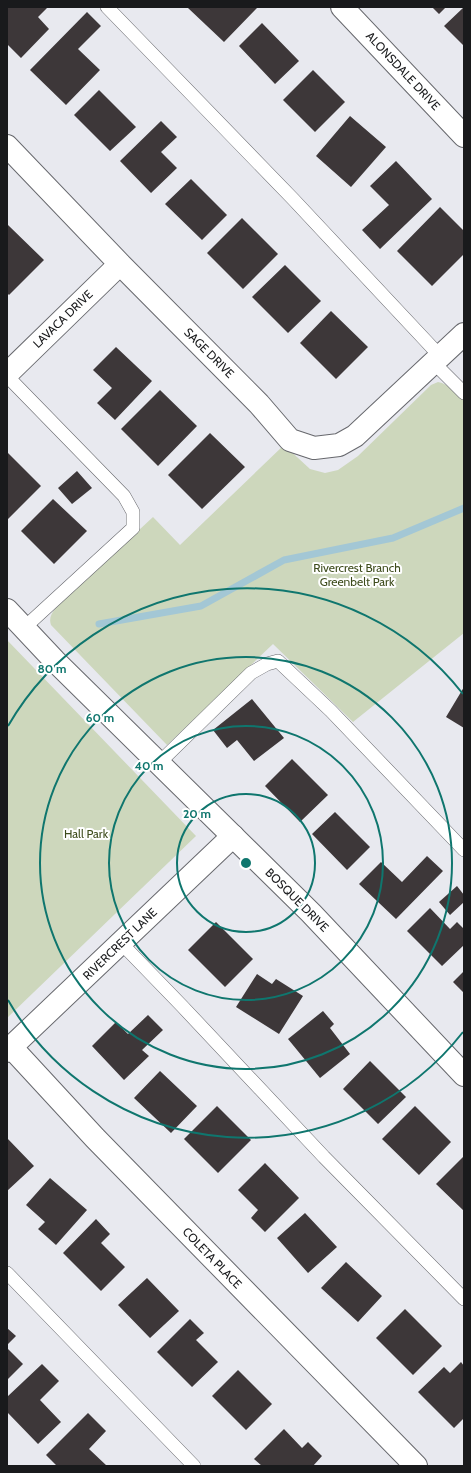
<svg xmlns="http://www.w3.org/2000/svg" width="471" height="1473" font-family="Cabin,sans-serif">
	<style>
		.green { fill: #cdd7bc }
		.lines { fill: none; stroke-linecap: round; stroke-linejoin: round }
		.stream { stroke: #a3c7d5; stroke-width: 7 }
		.building { fill: #3d3739 }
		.service-casing { stroke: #67686d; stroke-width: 14 }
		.minor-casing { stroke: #67686d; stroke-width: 24 }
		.tertiary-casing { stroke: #67686d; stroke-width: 24 }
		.service { stroke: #fff; stroke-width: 13 }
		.minor { stroke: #fff; stroke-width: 22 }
		.tertiary { stroke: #fff; stroke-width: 22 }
		.ring { fill: none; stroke: #0f766e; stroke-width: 2 }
		.labels { text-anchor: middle; stroke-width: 4; stroke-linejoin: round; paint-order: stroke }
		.street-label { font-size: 12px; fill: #191a1c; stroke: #fff }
		.park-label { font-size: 12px; fill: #3d4b1b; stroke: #fff }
		.centre { fill: #0f766e; stroke: #fff; stroke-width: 2 }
		.ring-label { font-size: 12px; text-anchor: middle; font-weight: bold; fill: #0f766e; stroke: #fff; stroke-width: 4; stroke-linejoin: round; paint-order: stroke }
	</style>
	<rect width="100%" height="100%" fill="#e8e9ef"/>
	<path class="green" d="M 438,382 C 449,384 456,394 464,401 L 464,633 L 353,722 L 273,644 L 167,745 L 51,625 C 47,614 58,606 65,599 L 153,517 L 180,545 L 284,445 L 310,469 L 325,473 L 338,470 L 358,456 L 431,385 Z
		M 7,640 L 196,836 L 7,1018 Z"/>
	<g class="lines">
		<path class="stream" d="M 99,624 L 201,606 L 284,560 L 393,538 L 464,508"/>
	</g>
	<path class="building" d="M 8,7 L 46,7 L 47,8 L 38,17 L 49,29 L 21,58 L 7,44 L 7,8 Z
		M 189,7 L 258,7 L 224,42 L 188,8 Z
		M 432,7 L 446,7 L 439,14 Z
		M 464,7 L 464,46 L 444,26 Z
		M 87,12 L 101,26 L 78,49 L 100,70 L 66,105 L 30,70 Z
		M 262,23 L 299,61 L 275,84 L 239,46 Z
		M 313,70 L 345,102 L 315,132 L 283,100 Z
		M 99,90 L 136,127 L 110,151 L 74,115 Z
		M 350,116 L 386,147 L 351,187 L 316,156 Z
		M 161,121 L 177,137 L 161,152 L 177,168 L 151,193 L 120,161 Z
		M 396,161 L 432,199 L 380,249 L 362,230 L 389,205 L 370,186 Z
		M 191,179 L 227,215 L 202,240 L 165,204 Z
		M 440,207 L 464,231 L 464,254 L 432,286 L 397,251 Z
		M 242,218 L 278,254 L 243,289 L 207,253 Z
		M 8,225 L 44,260 L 9,295 L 7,293 L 7,226 Z
		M 285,265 L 321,301 L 288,333 L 252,297 Z
		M 331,311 L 368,347 L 336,379 L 300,343 Z
		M 116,347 L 152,381 L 115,420 L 97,403 L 112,388 L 93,370 Z
		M 160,390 L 197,426 L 158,466 L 121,429 Z
		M 210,433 L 245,467 L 202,509 L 168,475 Z
		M 7,452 L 41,486 L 8,519 L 7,518 Z
		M 77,471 L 92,488 L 72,504 L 58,488 Z
		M 53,499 L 87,531 L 54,564 L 21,531 Z
		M 464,687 L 464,728 L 446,717 Z
		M 252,699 L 284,738 L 254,761 L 237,740 L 227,748 L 213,730 Z
		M 292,759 L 328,795 L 300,822 L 265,786 Z
		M 335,812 L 370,847 L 347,870 L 312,834 Z
		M 427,856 L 443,871 L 396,919 L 359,884 L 381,862 L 402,882 Z
		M 457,886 L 464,895 L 464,902 L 450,915 L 439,902 Z
		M 430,908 L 450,929 L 457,922 L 464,929 L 464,945 L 442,966 L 407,931 Z
		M 216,922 L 253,959 L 225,987 L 188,950 Z
		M 464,971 L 464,993 L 453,982 Z
		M 257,974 L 272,984 L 276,979 L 303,996 L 279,1034 L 236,1007 Z
		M 323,1011 L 334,1024 L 330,1028 L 350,1054 L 320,1078 L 288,1039 Z
		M 148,1015 L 163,1030 L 142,1050 L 149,1056 L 124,1080 L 92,1046 L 116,1022 L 128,1034 Z
		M 370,1061 L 406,1097 L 378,1124 L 343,1089 Z
		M 160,1071 L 197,1106 L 171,1133 L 134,1098 Z
		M 217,1106 L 251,1140 L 218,1173 L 184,1139 Z
		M 415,1106 L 451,1142 L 419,1175 L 382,1139 Z
		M 7,1138 L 34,1166 L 7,1191 Z
		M 463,1157 L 464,1158 L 464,1211 L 436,1184 Z
		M 265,1163 L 299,1198 L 265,1232 L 251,1218 L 258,1210 L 238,1190 Z
		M 50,1178 L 87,1210 L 56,1245 L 38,1229 L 45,1222 L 26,1205 Z
		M 305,1213 L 337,1247 L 308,1273 L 277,1238 Z
		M 96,1219 L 110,1234 L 101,1243 L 125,1267 L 101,1291 L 63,1253 Z
		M 346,1262 L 382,1296 L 358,1322 L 321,1288 Z
		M 147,1278 L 179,1311 L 150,1338 L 118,1305 Z
		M 405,1309 L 442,1346 L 413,1375 L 376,1338 Z
		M 190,1319 L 204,1333 L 196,1340 L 218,1362 L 192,1387 L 157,1352 Z
		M 7,1328 L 16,1336 L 7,1345 Z
		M 7,1348 L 23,1364 L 7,1380 Z
		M 461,1362 L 464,1366 L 464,1418 L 454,1428 L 418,1392 L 444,1367 L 450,1373 Z
		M 42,1364 L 59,1381 L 40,1400 L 61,1422 L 38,1444 L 7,1412 L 7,1397 Z
		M 238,1370 L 272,1404 L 246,1430 L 212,1396 Z
		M 88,1413 L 106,1431 L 89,1449 L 107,1466 L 57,1466 L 46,1455 Z
		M 284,1429 L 302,1448 L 308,1442 L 322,1456 L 313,1466 L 262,1466 L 254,1459 Z"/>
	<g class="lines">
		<g class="service-casing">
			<path id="service" d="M 107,7 L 293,199 L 440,356
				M 434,363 L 464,393
				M 7,376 L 124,496 L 133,512 L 133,528 L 24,628
				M 159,763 L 251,673 L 267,664 L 278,661 L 331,711 L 464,850
				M 121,943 L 182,1006 L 324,1157 L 464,1299
				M 7,1273 L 194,1466"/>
		</g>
		<g class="minor-casing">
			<path id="minor" d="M 342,7 L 464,136
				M 7,146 L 120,264 L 259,404 L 290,440 L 314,448 L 339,445 L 355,436 L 464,334
				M 7,374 L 120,264
				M 7,610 L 55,661 L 311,913 L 464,1075
				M 11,1047 L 95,1138 L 416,1466"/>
		</g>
		<g class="tertiary-casing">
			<path id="tertiary" d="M 7,1051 L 233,836"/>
		</g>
		<use href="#service" class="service"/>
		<use href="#minor" class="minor"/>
		<use href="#tertiary" class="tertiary"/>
	</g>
	<g class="ring">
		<circle cx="246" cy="863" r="69"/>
		<circle cx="246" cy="863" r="137"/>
		<circle cx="246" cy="863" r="206"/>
		<path d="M463 1032A275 275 0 0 1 8 1000M8 726A275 275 0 0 1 463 694"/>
	</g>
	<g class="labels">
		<g class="street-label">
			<text transform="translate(403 71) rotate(47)" y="4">ALONSDALE DRIVE</text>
			<text transform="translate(63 319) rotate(-44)" y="4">LAVACA DRIVE</text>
			<text transform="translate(209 353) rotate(45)" y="4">SAGE DRIVE</text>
			<text transform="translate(297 900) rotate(45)" y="4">BOSQUE DRIVE</text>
			<text transform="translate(120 944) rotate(-44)" y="4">RIVERCREST LANE</text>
			<text transform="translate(212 1258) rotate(46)" y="4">COLETA PLACE</text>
		</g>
		<g class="park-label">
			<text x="357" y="572">Rivercrest Branch<tspan x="357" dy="14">Greenbelt Park</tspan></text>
			<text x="86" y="838">Hall Park</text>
		</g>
	</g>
	<circle cx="246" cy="863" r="6" class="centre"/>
	<g class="ring-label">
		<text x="52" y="673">80 m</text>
		<text x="100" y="722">60 m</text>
		<text x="149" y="770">40 m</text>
		<text x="197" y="818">20 m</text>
	</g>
	<rect width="471" height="1473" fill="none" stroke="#191a1c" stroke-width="16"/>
</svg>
